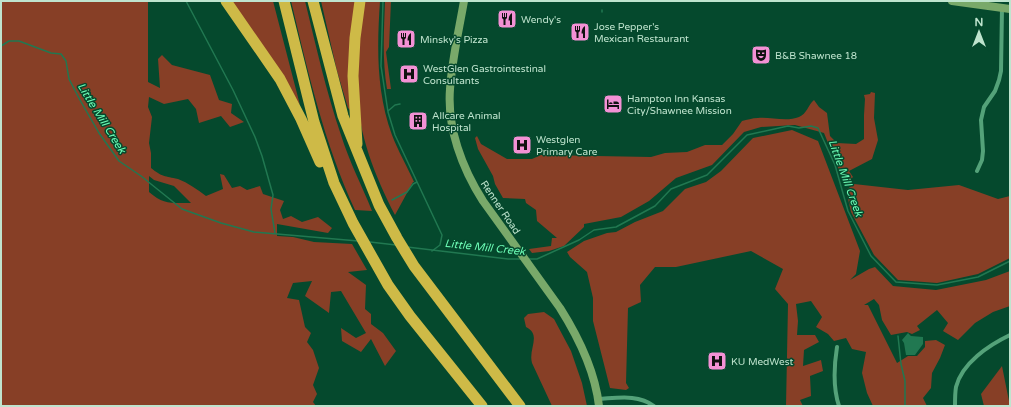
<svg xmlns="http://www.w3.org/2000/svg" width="1011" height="407" font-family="'Varela Round',sans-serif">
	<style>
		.green { fill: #873f26; fill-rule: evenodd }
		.water { fill: #217851 }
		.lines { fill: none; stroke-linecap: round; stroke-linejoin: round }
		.stream { stroke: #217851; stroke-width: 1.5 }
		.street { stroke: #54a279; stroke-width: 4 }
		.secondary { stroke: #79a96a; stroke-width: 8 }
		.highway { stroke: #ceba47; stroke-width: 11 }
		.labels { text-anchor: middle; stroke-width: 3; stroke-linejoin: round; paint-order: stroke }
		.poi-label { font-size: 10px; fill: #bfe4ce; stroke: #05492d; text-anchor: start }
		.street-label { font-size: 10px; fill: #bfe4ce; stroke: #05492d }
		.water-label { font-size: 11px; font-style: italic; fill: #6cfbb5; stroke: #05492d }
	</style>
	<rect width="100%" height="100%" fill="#05492d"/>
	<path class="green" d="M 1,1 L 148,1 L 148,82 L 160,88 L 158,59 L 162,55 L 172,65 L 210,75 L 219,100 L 232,104 L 231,113 L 244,122 L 230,127 L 221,116 L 199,123 L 196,109 L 188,99 L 164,104 L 149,97 L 148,107 L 152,117 L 149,143 L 151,153 L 151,168 C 162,177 165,176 178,179 C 188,183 197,189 206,196 L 223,189 L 220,174 L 224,175 L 232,188 L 240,186 L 247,190 L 260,186 L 263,194 L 284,201 L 280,210 L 283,219 L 291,216 L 302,222 L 318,217 L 332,228 L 328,233 L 277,224 L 277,236 L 293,237 L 314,242 L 352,244 L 367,270 L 348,272 L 366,285 L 365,309 L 371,314 L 371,324 L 383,333 L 396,351 L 385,366 L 371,339 L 361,352 L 342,341 L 341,328 L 356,338 L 366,333 L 341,291 L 331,292 L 329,313 L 305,296 L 312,281 L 293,283 L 287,298 L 299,300 L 305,327 L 311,333 L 307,342 L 313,350 L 319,368 L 313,385 L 317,394 L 313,402 L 316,406 L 1,406 ZM 149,176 L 154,180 L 174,186 L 191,203 C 172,203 164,205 149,192 Z
		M 230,1 L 273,1 L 300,105 Z
		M 291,1 L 305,1 C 316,46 326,91 341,135 C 349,161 362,186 372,211 L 355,210 C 324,143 308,72 291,1 Z
		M 321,1 L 355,1 L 350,110 L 348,108 L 337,71 Z
		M 364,1 L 380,1 C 377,46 376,91 392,135 C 398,151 407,166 414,182 L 413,182 L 395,215 C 375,176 358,134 357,90 C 356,60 360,30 364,1 Z
		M 385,1 L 391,1 L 389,47 L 386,52 L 391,89 L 387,89 C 382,60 384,30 385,1 Z
		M 871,92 L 875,93 L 874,118 L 878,140 L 872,159 L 849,171 L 853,177 L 845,185 L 824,133 L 795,125 L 761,127 L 744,132 L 712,165 L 676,178 L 649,201 L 621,217 L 584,224 L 584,227 L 564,246 L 549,251 L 532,253 L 529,249 L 551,246 L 552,238 L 557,238 L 537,221 L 536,210 L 526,203 L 525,199 L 503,198 L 495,184 L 493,176 L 478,149 L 475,138 L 477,136 L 481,144 L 507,159 L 532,159 L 541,155 L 651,157 L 665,153 L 687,152 L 705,145 L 722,145 L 733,134 L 742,121 C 747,120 752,118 758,118 C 771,117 787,122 799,117 C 807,114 808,105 814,100 L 819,107 L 827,113 L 830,136 L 837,143 L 856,144 L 864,139 L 864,115 L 865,99 L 864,95 L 870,94 Z
		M 792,130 L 818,141 L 860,251 L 856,274 L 850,280 L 869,269 L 875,267 L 893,286 L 936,290 L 986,280 L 1010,271 L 1010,306 L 993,312 L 975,323 L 958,340 L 943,331 L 948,323 L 937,310 L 917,326 L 920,330 L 912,334 L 907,332 L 891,335 L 882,320 L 879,305 L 874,299 L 864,305 L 868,305 L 897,363 L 908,356 L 917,356 L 925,347 L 925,341 L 936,340 L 945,345 L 940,358 L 932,373 L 931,388 L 923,398 L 927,406 L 873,406 L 867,393 L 862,373 L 866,352 L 852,349 L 846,338 L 834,341 L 828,334 L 816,327 L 822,317 L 811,301 L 796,304 L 798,321 L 797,335 L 815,335 L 819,342 L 804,350 L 803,366 L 821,360 L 823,371 L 810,376 L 811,396 L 800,400 L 803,406 L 786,406 L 788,304 L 775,289 L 783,269 L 751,251 L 676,267 L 655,267 L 640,285 L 641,302 L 628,308 L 626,383 L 629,388 L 626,390 L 610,388 L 593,321 L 593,298 L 587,272 L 570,257 L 567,252 L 584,241 L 607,233 L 616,232 L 635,222 L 663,211 L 685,189 L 706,182 L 721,171 L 753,138 Z
		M 854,184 L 908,190 L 959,185 L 998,199 L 1010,196 L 1010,258 L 978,274 L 937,283 L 898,280 L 874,255 L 851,212 L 846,190 Z
		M 544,312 L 554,319 L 571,351 L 582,383 L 587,406 L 552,406 L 532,363 C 528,349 542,335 526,327 L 524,318 L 528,314 Z
		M 1002,366 L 1010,406 L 984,406 L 981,394 Z"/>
	<path class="water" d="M 908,333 L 911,336 L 923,337 L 923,344 L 915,355 L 906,355 L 904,343 L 902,340 Z"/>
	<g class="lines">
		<path class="stream" d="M 186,1 L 233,90 L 255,137 L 262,156 L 273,195 L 271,209 L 275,233
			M 383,1 L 381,66 L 388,112 L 395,135 L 442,235 L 440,245 L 432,251
			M 602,12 L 602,10
			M 1,46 L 9,41 L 19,41 L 51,53 L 61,54 L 66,61 L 69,79 L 80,100 L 99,133 L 119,161 L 141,176 L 182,209 L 221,223 L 254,232 L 358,241
			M 388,111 L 395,105 L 400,104
			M 392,200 L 407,192 L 413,184 L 417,182
			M 370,242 L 396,245
			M 407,247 L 508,259 L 521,259
			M 529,259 L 537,259 L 579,240 L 594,230 L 616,227 L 655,206 L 671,189 L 707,175 L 747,135 L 788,126 L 799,128 L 811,126 L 818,128 L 835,165 L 848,211 L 871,256 L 896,282 L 937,285 L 978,277 L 1010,261
			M 898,336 L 901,364 L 905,381 L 905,406"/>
		<path class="street" d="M 977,171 L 982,160 L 983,151 L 981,120 L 984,107 L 995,91 L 999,80 L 1001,71 L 1002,8
			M 837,347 C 834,366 833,388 839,406
			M 598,399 C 618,398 638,394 654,406
			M 955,406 C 955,400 955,393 956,387 C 962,363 989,345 1010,335"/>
		<path class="secondary" d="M 464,1 C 459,30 452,59 450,89 C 447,128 462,168 483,201 L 560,308 C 579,338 595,371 599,406
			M 952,1 L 1010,9"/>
		<path class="highway" d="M 226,1 L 280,79 L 301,119 L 320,162
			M 284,1 L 314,122 L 334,183 L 353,223 L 388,285 L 410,316 L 482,406
			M 313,1 L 343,116 L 379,205 L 397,238 L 414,266 L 520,406
			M 357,144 L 353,76 L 355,38 L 360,1"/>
	</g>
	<defs>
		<g id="restaurant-square" transform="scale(1)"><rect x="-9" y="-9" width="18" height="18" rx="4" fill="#f391d5" stroke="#05492d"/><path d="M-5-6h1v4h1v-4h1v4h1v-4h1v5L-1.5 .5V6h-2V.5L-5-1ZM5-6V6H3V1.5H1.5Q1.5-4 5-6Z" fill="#111"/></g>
		<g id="theatre-square" transform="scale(1)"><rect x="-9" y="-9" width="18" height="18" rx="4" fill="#f391d5" stroke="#05492d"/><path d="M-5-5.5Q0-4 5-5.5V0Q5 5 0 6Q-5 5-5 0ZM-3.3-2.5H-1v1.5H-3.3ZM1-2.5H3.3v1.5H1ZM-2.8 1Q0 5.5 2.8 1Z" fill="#111"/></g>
		<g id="hospital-square" transform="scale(1)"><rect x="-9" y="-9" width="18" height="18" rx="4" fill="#f391d5" stroke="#05492d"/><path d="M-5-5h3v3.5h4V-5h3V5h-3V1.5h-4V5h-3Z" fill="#111"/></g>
		<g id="hotel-square" transform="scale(1)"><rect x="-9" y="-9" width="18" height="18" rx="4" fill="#f391d5" stroke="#05492d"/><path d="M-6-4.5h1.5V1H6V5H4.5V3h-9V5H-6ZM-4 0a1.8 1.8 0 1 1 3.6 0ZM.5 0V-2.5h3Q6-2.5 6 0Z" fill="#111"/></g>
		<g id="building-square" transform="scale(1)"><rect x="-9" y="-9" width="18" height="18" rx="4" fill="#f391d5" stroke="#05492d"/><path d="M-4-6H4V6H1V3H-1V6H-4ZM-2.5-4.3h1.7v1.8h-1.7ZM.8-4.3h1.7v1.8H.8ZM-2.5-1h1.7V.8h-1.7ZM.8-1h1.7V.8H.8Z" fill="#111"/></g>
	</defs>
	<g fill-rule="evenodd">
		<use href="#restaurant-square" x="507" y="19"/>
		<use href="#restaurant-square" x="580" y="32"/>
		<use href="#restaurant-square" x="406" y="39"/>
		<use href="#theatre-square" x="761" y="55"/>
		<use href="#hospital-square" x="409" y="74"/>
		<use href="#hotel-square" x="613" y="104"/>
		<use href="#building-square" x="418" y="121"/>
		<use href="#hospital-square" x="522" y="145"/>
		<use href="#hospital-square" x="717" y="361"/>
	</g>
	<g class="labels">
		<g class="poi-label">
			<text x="521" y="23">Wendy's</text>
			<text x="594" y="30">Jose Pepper's<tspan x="594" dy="12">Mexican Restaurant</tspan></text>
			<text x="420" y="43">Minsky's Pizza</text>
			<text x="775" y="59">B&amp;B Shawnee 18</text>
			<text x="423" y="72">WestGlen Gastrointestinal<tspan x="423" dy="12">Consultants</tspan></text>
			<text x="627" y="102">Hampton Inn Kansas<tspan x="627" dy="12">City/Shawnee Mission</tspan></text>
			<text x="432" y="119">Allcare Animal<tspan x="432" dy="12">Hospital</tspan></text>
			<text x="536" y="143">Westglen<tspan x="536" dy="12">Primary Care</tspan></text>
			<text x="731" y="365">KU MedWest</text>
		</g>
		<g class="street-label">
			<text transform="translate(501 207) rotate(56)" y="4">Renner Road</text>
		</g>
		<g class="water-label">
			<text transform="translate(102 118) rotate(58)" y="4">Little Mill Creek</text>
			<text transform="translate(846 178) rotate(70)" y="4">Little Mill Creek</text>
			<text transform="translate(485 247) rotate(6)" y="4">Little Mill Creek</text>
		</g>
	</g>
	<rect width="1011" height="407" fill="none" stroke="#bfe4ce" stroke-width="4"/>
	<g transform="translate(979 32)" stroke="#05492d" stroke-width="3" paint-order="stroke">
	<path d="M0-3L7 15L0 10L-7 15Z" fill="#bfe4ce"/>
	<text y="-6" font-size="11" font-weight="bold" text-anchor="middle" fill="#bfe4ce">N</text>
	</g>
</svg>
